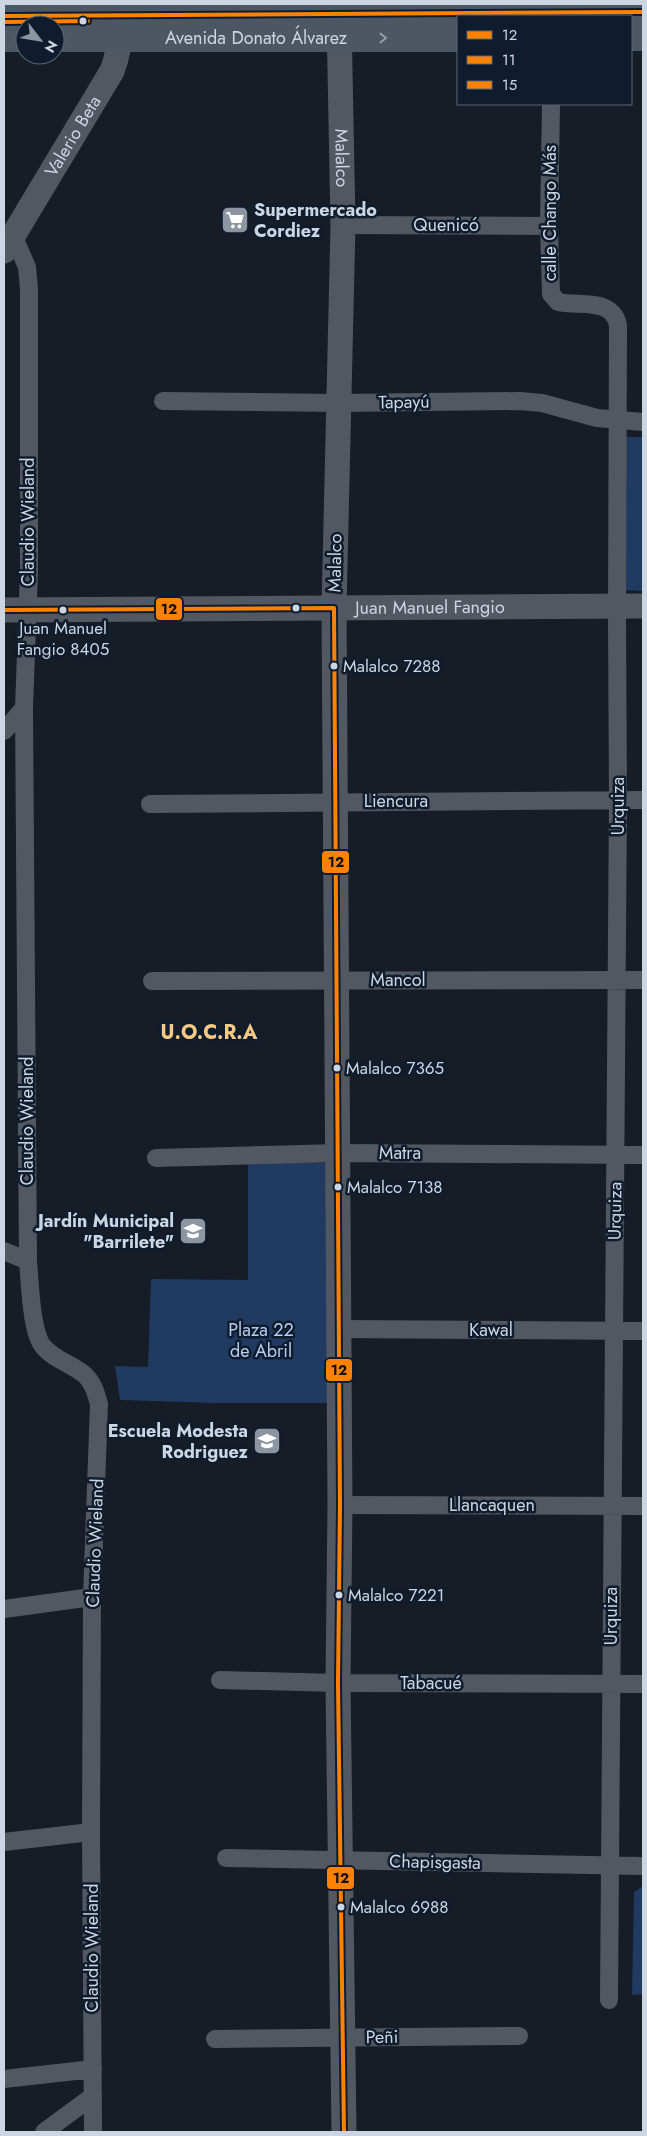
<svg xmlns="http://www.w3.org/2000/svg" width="647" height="2136" font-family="Jost,sans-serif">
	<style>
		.green { fill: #203a62 }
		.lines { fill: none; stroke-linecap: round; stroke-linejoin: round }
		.street { stroke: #525861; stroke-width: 18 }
		.secondary { stroke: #525861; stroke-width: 25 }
		.primary { stroke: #4d5763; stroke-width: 28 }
		.bus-1-casing { stroke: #0f1c2e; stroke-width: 8 }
		.bus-2-casing { stroke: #0f1c2e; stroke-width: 8 }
		.bus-3-casing { stroke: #0f1c2e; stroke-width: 8 }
		.bus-1 { stroke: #ff8100; stroke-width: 4 }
		.bus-2 { stroke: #ff8100; stroke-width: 4 }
		.bus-3 { stroke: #ff8100; stroke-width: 4 }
		.oneway { stroke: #939ca9 }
		.bus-dot { fill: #ccd5e2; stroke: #0f1c2e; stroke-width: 2 }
		.labels { text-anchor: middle; stroke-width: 5; stroke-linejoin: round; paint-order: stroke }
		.bus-label { font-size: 17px; fill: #ccd5e2; stroke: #0f1c2e; text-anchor: start }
		.street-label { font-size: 18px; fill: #ccd5e2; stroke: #0f1c2e }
		.poi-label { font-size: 18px; font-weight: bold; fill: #ccd5e2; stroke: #0f1c2e; text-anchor: end }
		.park-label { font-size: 18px; fill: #b6cdf0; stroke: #0f1c2e }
		.quarter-label { font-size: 20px; font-weight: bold; fill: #f5c884; stroke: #0f1c2e }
		.line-badge { stroke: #0f1c2e; stroke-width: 2 }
		.pale-badge-label { font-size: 14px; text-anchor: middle; font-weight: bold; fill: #111 }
	</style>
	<rect width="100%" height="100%" fill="#161d27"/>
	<path class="green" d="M 626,437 L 643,437 L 643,591 L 625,590 Z
		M 248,1161 L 327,1163 L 327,1403 L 215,1403 L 120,1400 L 115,1366 L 148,1367 L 151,1279 L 248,1280 Z
		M 643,1886 L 643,1994 L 632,1995 L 634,1892 Z"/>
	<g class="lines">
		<path class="street" d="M 551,104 L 549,226 L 551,294 L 558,302 C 579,307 612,297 618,325 L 617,617 L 618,800 L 609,2000
			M 343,225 L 549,226
			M 13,235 L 27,267 L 29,289 L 29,572 L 24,708 L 28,1261 C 30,1282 31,1329 42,1345 C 53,1360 73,1364 86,1376 C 94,1384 96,1394 99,1404 L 92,1597 L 91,1832 L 93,2132
			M 163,401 L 339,403 L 520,401 L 542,403 L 597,418 L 643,422
			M 4,731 L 24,708
			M 150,804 L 643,800
			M 152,981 L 643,980
			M 156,1158 L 339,1153 L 643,1155
			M 4,1251 L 28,1261
			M 339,1329 L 643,1331
			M 340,1505 L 643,1506
			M 4,1609 L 92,1597
			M 220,1680 L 338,1683 L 643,1684
			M 4,1842 L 91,1832
			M 226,1858 L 643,1866
			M 215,2039 L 519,2036
			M 4,2079 L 93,2069
			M 44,2132 L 93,2096"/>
		<g class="secondary">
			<path id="s1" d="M 339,18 L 343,225 L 334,608 L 340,1505 L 338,1683 L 344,2132"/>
			<path id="s2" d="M 4,251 L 112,71 C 119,53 121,38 120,19"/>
			<path id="s3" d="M 4,610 L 643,606"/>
		</g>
		<g class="primary">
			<path d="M 4,16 L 427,12 L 643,12"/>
			<path d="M 631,37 L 643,37"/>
			<path d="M 4,38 L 25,38"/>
			<path id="s4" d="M 55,38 L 458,38"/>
		</g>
		<g class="bus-1-casing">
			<path id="bus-1" d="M 334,608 L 340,1505 L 338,1683 L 344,2132
				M 4,610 L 334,608"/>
		</g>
		<g class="bus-2-casing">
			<path id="bus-2" d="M 4,16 L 643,12"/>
		</g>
		<g class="bus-3-casing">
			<path id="bus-3" d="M 4,22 L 88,21"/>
		</g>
		<use href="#bus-1" class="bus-1"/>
		<use href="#bus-2" class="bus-2"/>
		<use href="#bus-3" class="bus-3"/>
	</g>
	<defs><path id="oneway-chevron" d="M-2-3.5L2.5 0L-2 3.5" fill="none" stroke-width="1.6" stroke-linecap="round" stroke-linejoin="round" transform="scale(1.25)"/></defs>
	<use class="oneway" href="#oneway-chevron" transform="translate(383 38)"/>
	<defs>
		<g id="supermarket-square" transform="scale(1.4375)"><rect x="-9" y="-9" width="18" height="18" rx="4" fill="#8c95a1" stroke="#0f1c2e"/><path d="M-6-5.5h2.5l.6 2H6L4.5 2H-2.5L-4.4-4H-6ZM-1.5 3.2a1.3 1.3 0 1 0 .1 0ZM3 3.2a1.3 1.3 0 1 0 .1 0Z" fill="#fff"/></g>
		<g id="school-square" transform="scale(1.4375)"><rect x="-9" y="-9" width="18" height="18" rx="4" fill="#8c95a1" stroke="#0f1c2e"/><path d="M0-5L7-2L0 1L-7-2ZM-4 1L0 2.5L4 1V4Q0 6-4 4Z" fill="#fff"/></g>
	</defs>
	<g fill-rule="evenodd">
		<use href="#supermarket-square" x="235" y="220"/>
		<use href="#school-square" x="193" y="1231"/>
		<use href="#school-square" x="267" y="1441"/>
	</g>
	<g class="bus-dot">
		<circle cx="83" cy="21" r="4.5"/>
		<circle cx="296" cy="608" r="4.5"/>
		<circle cx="63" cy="610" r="4.5"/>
		<circle cx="334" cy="666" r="4.5"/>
		<circle cx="337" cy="1068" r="4.5"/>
		<circle cx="338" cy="1187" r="4.5"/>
		<circle cx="339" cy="1595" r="4.5"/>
		<circle cx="341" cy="1907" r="4.5"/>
	</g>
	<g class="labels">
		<g class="bus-label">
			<text x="63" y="634" text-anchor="middle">Juan Manuel<tspan x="63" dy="21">Fangio 8405</tspan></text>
			<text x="343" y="672">Malalco 7288</text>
			<text x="346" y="1074">Malalco 7365</text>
			<text x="347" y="1193">Malalco 7138</text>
			<text x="348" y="1601">Malalco 7221</text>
			<text x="350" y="1913">Malalco 6988</text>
		</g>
		<g class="street-label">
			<text dy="6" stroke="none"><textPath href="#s4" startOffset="201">Avenida Donato Álvarez</textPath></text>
			<text dy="6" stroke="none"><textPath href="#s2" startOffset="134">Valerio Beta</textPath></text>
			<text dy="6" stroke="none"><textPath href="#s1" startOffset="140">Malalco</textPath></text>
			<text transform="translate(550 213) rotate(-90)" y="6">calle Chango Más</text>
			<text x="446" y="231">Quenicó</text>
			<text transform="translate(404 402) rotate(-1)" y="6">Tapayú</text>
			<text transform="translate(28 522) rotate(-90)" y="6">Claudio Wieland</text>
			<text transform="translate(335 563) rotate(-89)" y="6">Malalco</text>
			<text dy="6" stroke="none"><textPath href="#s3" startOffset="426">Juan Manuel Fangio</textPath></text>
			<text x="396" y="807">Liencura</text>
			<text transform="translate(618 806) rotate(-90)" y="6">Urquiza</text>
			<text x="398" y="986">Mancol</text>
			<text transform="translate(27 1121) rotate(-90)" y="6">Claudio Wieland</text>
			<text x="400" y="1159">Matra</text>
			<text transform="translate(615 1211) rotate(-89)" y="6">Urquiza</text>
			<text x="491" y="1336">Kawal</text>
			<text x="492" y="1511">Llancaquen</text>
			<text transform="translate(95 1543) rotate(-88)" y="6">Claudio Wieland</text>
			<text transform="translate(611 1616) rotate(-90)" y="6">Urquiza</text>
			<text x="431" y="1689">Tabacué</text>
			<text transform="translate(435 1862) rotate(1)" y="6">Chapisgasta</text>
			<text transform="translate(92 1948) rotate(-90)" y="6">Claudio Wieland</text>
			<text transform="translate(382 2037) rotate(-1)" y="6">Peñi</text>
		</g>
		<g class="poi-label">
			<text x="254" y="216" text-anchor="start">Supermercado<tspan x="254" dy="21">Cordiez</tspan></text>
			<text x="174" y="1227">Jardín Municipal<tspan x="174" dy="21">"Barrilete"</tspan></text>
			<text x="248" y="1437">Escuela Modesta<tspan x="248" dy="21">Rodriguez</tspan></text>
		</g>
		<g class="park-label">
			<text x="261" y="1336">Plaza 22<tspan x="261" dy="21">de Abril</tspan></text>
		</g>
		<g class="quarter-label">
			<text x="209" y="1039">U.O.C.R.A</text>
		</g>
	</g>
	<g class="line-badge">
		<rect x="155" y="597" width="28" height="24" rx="5" fill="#ff8100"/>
		<rect x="321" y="850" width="29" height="24" rx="5" fill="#ff8100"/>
		<rect x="325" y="1358" width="28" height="24" rx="5" fill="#ff8100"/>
		<rect x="326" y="1866" width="29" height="24" rx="5" fill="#ff8100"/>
	</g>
	<g class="pale-badge-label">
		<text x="169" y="614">12</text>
		<text x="336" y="867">12</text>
		<text x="339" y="1375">12</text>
		<text x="341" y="1883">12</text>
	</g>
	<rect width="647" height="2136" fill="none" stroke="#ccd5e2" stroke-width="10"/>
	<rect x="457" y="15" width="175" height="90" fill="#0f1c2e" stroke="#5b6676"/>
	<rect x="467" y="31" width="25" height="8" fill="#ff8100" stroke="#5b6676"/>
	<text x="502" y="40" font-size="15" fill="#ccd5e2">12</text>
	<rect x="467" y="56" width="25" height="8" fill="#ff8100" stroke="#5b6676"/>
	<text x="502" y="65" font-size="15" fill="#ccd5e2">11</text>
	<rect x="467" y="81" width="25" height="8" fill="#ff8100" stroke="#5b6676"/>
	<text x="502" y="90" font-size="15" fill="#ccd5e2">15</text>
	<g transform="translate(40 40) rotate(121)"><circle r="24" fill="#0f1c2e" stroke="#5b6676"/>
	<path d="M0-4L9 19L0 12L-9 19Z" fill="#8c95a1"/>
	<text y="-8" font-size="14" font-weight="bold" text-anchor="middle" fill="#ccd5e2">N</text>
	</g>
</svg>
